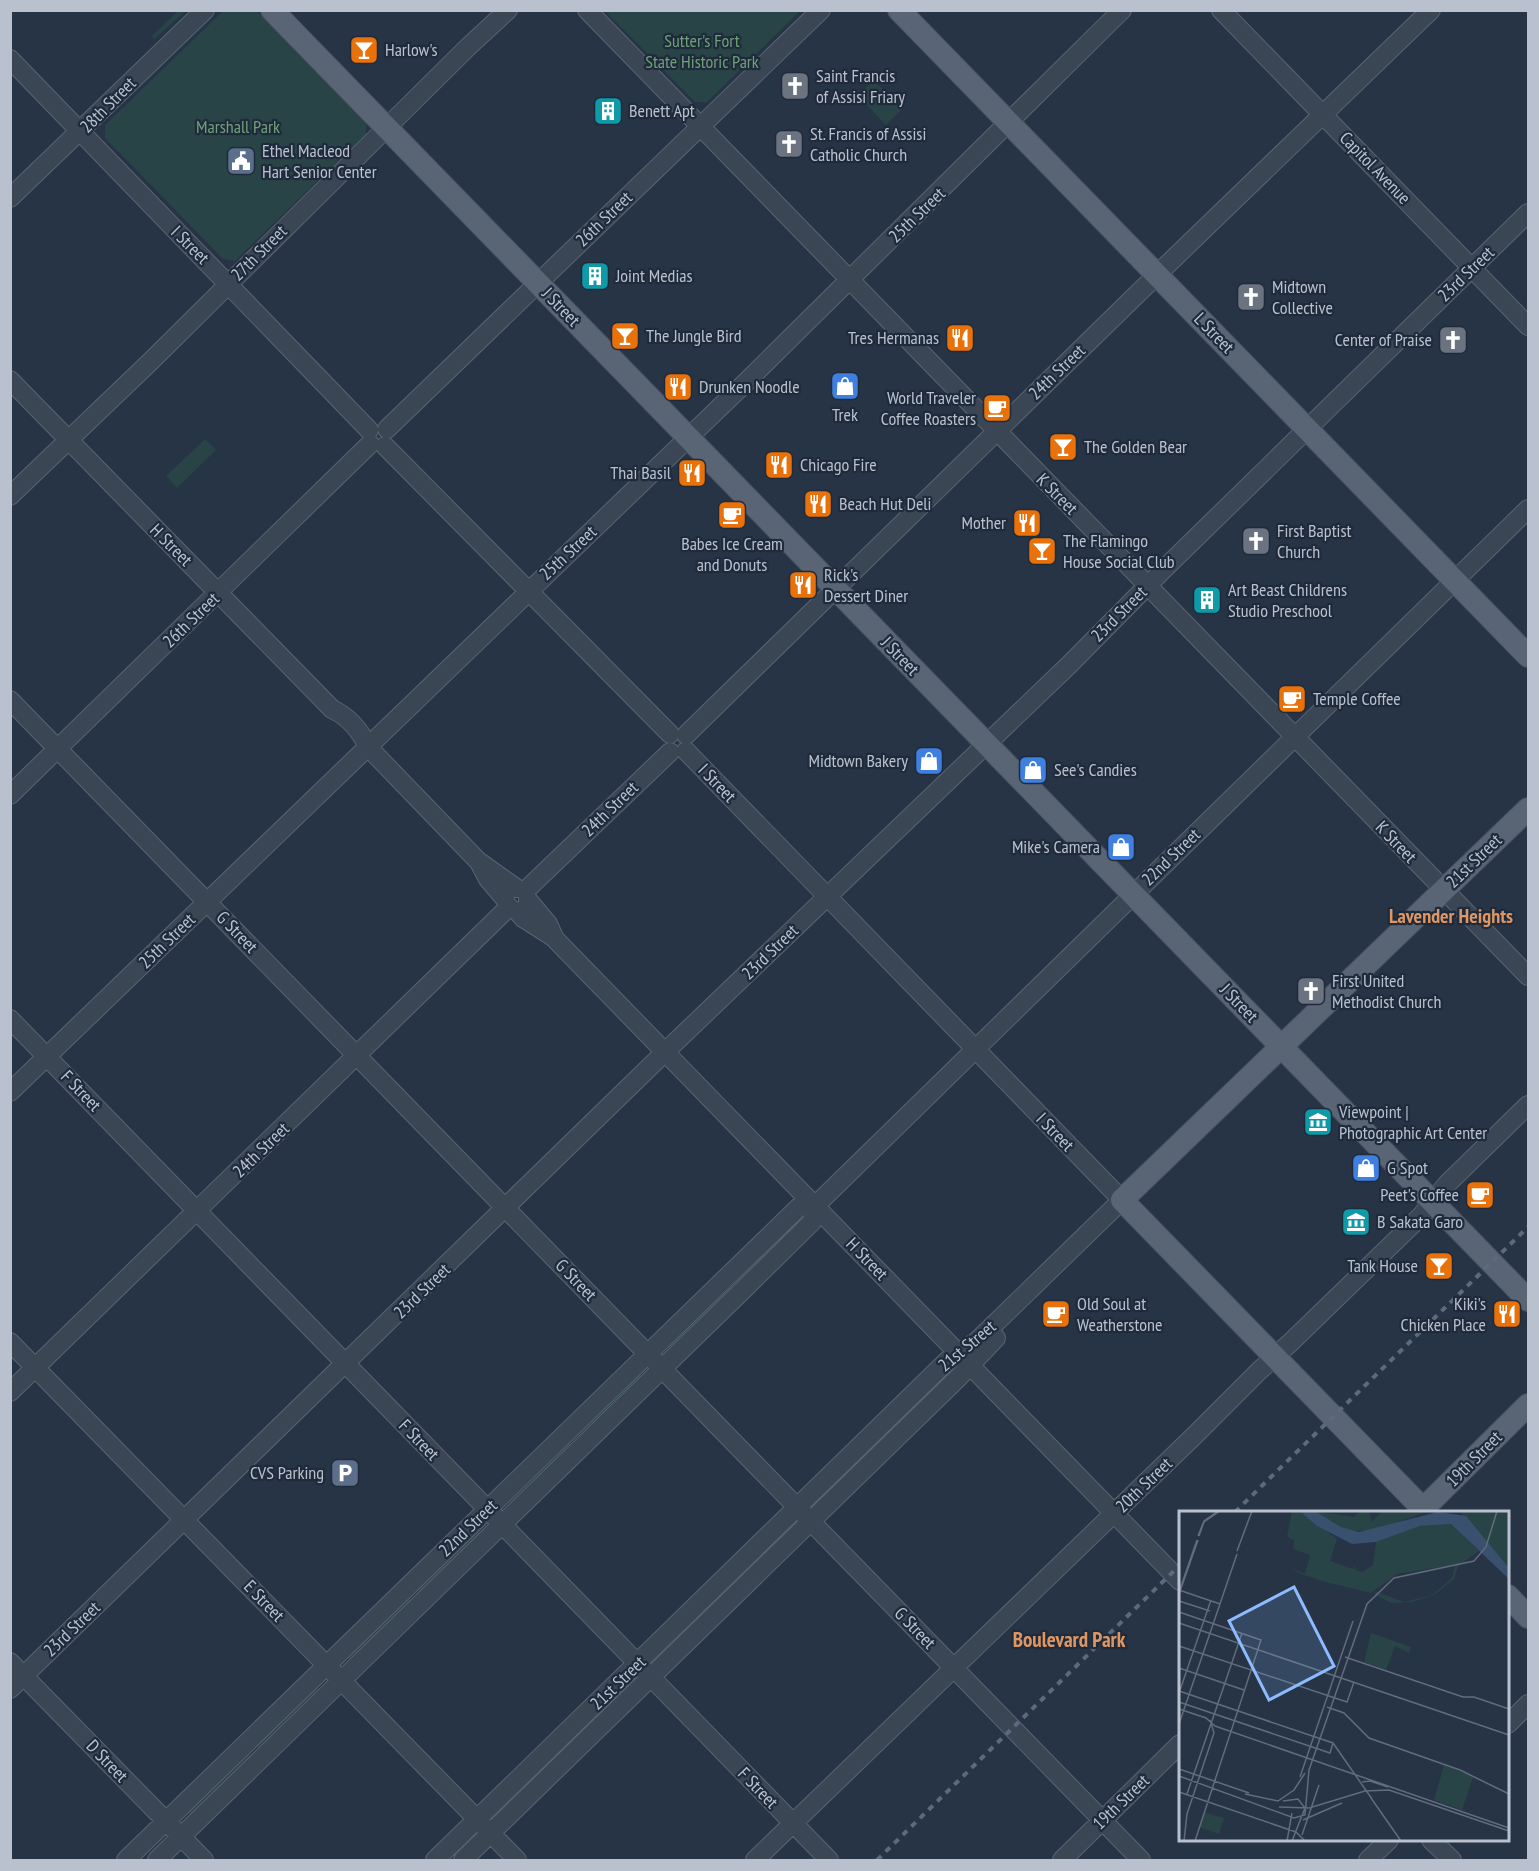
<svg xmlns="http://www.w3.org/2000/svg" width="1539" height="1871" font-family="'PT Sans Narrow',sans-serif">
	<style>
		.green { fill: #284447 }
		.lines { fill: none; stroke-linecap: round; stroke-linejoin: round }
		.minor-casing { stroke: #596473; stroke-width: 20 }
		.major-casing { stroke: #444f5f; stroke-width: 24 }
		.minor { stroke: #3b4655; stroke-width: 18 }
		.major { stroke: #596575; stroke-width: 22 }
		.rail { stroke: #5d6a7d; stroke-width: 4; stroke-dasharray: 6 6; stroke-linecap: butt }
		.labels { text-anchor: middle; stroke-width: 4.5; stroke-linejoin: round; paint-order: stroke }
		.park-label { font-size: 18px; fill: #6ea179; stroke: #1f2b3b }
		.poi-label { font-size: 18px; fill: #b9c1cf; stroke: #1f2b3b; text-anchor: start }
		.street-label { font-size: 18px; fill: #b9c1cf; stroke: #1f2b3b }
		.neighbourhood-label { font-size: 20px; font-weight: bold; fill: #de9764; stroke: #1f2b3b }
		.quarter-label { font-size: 21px; font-weight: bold; fill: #de9764; stroke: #1f2b3b }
		.inset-road { fill: none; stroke: #616c7d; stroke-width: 1.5 }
		.view { fill: #8dbbff; fill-opacity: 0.15; stroke: #8dbbff; stroke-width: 3 }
		.inset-edge { fill: none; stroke: #b9c1cf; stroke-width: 3 }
	</style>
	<rect width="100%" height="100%" fill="#263446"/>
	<path class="green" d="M 179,10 L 186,11 L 154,39 L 152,36 Z
		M 223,11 L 257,11 L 366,122 L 366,134 L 235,261 L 223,259 L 105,138 L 105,125 Z
		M 605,11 L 800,11 L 707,102 L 695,102 Z
		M 873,80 L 902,109 L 886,125 L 858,96 Z
		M 205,439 L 216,450 L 177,488 L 166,476 Z
		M 797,1219 L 801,1223 L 738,1281 L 737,1278 Z
		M 728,1286 L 732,1290 L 670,1347 L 668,1345 Z
		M 945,1372 L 949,1374 L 887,1434 L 886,1431 Z
		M 637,1374 L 641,1378 L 578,1436 L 577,1433 Z
		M 878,1439 L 882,1443 L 819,1500 L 818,1498 Z
		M 569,1442 L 572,1446 L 510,1504 L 508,1500 Z
		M 786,1528 L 790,1531 L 727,1589 L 726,1587 Z
		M 477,1530 L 481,1534 L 419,1592 L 417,1589 Z
		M 717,1595 L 722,1599 L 659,1656 L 658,1654 Z
		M 407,1598 L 411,1601 L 350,1660 L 348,1655 Z
		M 627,1684 L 629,1686 L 568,1746 L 566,1744 Z
		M 316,1687 L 320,1690 L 258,1748 L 256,1745 Z
		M 247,1753 L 251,1757 L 191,1816 L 187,1812 Z
		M 555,1753 L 559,1756 L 496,1814 L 495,1812 Z"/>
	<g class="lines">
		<g class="minor-casing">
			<path id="minor" d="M 587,10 L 1528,976
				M 1221,10 L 1528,326
				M 10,59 L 369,430
				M 10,198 L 205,10
				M 10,380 L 332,709 C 349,717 360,730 368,747 L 479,862 L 488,879 L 505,899
				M 387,429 L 821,10
				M 385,446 L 670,734
				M 10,496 L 151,361 L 468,47 L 508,10
				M 10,700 L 1141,1860
				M 686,735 L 1170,262 L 1431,10
				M 10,795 L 370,444
				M 481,863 L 516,888
				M 525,891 L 670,752
				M 528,900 L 548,924 L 553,935
				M 517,911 L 523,918 L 553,937 L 1180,1581
				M 10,1019 L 829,1860
				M 10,1092 L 744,384 L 1122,10
				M 10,1342 L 517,1860
				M 10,1392 L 509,907
				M 10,1662 L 204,1860
				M 10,1689 L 665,1052 L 1069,665 L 1163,570 L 1528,213
				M 1508,1724 L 1528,1704
				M 1431,1840 L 1452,1860
				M 126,1860 L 799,1207 L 815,1206
				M 157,1860 L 742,1291 L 812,1222 L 815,1206 L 1528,509
				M 435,1860 L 948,1360 L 977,1341 L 1122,1200 L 686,751
				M 463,1860 L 957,1379 L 996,1338
				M 755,1860 L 1195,1435 L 1259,1371 L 1290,1343 L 1421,1216 L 1447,1184 L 1528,1105
				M 1062,1860 L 1180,1744
				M 1368,1860 L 1389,1840"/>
		</g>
		<g class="major-casing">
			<path id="major" d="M 272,10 L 1528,1300
				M 899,10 L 1528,656
				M 1423,1509 L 1528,1405
				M 1426,1512 L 1122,1200 L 1528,809
				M 1508,1596 L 1528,1617"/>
		</g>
		<use href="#minor" class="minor"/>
		<use href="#major" class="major"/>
		<path class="rail" d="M 1235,1512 L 1528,1227
			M 877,1860 L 1180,1565"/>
	</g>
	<defs>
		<g id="bar-square" transform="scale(1.5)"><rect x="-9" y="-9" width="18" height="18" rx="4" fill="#e8710a" stroke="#1f2b3b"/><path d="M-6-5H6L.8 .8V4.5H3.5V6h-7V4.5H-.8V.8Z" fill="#fff"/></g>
		<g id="church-square" transform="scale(1.5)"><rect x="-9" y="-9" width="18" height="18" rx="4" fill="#6b7280" stroke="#1f2b3b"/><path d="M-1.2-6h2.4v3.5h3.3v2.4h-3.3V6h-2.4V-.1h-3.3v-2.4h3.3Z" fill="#fff"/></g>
		<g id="building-square" transform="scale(1.5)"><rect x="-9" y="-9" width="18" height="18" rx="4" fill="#0f9aa8" stroke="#1f2b3b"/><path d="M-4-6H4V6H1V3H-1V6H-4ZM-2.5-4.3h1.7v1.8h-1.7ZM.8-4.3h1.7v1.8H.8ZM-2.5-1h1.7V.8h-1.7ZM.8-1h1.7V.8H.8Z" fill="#fff"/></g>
		<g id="civic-square" transform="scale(1.5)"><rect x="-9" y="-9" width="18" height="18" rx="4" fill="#5c6f8a" stroke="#1f2b3b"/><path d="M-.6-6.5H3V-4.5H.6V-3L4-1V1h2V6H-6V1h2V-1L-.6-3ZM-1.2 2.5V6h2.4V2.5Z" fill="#fff"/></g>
		<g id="restaurant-square" transform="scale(1.5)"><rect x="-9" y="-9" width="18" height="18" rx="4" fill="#e8710a" stroke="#1f2b3b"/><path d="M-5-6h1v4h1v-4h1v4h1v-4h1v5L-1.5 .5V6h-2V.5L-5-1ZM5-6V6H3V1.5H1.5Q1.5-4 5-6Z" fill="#fff"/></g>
		<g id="shop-square" transform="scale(1.5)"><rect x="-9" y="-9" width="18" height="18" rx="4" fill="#3f7fe0" stroke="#1f2b3b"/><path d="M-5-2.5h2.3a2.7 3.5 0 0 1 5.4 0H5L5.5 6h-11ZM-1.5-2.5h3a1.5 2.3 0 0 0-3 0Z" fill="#fff"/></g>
		<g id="cafe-square" transform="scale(1.5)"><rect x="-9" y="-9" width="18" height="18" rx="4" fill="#e8710a" stroke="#1f2b3b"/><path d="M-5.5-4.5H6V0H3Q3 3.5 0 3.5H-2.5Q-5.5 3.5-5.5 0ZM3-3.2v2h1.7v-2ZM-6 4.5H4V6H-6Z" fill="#fff"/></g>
		<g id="museum-square" transform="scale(1.5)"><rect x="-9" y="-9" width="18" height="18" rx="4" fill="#0f9aa8" stroke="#1f2b3b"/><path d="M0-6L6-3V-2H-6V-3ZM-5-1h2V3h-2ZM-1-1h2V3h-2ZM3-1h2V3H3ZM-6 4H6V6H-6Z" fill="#fff"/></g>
		<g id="parking-square" transform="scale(1.5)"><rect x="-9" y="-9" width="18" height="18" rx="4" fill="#5c6f8a" stroke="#1f2b3b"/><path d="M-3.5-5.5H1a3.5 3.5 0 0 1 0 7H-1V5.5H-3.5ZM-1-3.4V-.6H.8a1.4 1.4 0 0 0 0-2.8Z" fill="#fff"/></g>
	</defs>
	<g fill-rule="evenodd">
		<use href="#bar-square" x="364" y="50"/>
		<use href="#church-square" x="795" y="86"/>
		<use href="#building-square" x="608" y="111"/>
		<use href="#church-square" x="789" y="144"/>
		<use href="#civic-square" x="241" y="161"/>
		<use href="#building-square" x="595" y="276"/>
		<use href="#church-square" x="1251" y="297"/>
		<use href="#bar-square" x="625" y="336"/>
		<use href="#restaurant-square" x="960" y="338"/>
		<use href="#church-square" x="1453" y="340"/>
		<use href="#shop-square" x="845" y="386"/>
		<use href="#restaurant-square" x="678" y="387"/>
		<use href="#cafe-square" x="997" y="408"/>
		<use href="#bar-square" x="1063" y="447"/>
		<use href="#restaurant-square" x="779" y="465"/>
		<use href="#restaurant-square" x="692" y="473"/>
		<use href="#restaurant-square" x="818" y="504"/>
		<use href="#cafe-square" x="732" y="515"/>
		<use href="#restaurant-square" x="1027" y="523"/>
		<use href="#church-square" x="1256" y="541"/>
		<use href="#bar-square" x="1042" y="551"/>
		<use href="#restaurant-square" x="803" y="585"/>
		<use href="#building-square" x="1207" y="600"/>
		<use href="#cafe-square" x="1292" y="699"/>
		<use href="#shop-square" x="929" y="761"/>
		<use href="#shop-square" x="1033" y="770"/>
		<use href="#shop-square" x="1121" y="847"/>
		<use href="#church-square" x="1311" y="991"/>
		<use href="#museum-square" x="1318" y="1122"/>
		<use href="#shop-square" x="1366" y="1168"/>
		<use href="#cafe-square" x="1480" y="1195"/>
		<use href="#museum-square" x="1356" y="1222"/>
		<use href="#bar-square" x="1439" y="1266"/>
		<use href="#cafe-square" x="1056" y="1314"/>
		<use href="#restaurant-square" x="1507" y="1314"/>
		<use href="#parking-square" x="345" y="1473"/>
	</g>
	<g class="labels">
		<g class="park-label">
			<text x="702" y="47">Sutter's Fort<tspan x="702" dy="21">State Historic Park</tspan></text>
			<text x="238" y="133">Marshall Park</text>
		</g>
		<g class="poi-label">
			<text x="385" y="56">Harlow's</text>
			<text x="816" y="82">Saint Francis<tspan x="816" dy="21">of Assisi Friary</tspan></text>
			<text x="629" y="117">Benett Apt</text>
			<text x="810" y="140">St. Francis of Assisi<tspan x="810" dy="21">Catholic Church</tspan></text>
			<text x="262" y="157">Ethel Macleod<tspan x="262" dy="21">Hart Senior Center</tspan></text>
			<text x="616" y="282">Joint Medias</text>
			<text x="1272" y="293">Midtown<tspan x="1272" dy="21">Collective</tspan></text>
			<text x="646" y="342">The Jungle Bird</text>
			<text x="939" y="344" text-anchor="end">Tres Hermanas</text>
			<text x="1432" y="346" text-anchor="end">Center of Praise</text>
			<text x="699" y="393">Drunken Noodle</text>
			<text x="976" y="404" text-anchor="end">World Traveler<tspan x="976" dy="21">Coffee Roasters</tspan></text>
			<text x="845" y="421" text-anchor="middle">Trek</text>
			<text x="1084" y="453">The Golden Bear</text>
			<text x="800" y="471">Chicago Fire</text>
			<text x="671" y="479" text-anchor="end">Thai Basil</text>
			<text x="839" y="510">Beach Hut Deli</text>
			<text x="1006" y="529" text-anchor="end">Mother</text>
			<text x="1277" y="537">First Baptist<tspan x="1277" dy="21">Church</tspan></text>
			<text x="1063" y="547">The Flamingo<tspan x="1063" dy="21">House Social Club</tspan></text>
			<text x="732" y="550" text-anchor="middle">Babes Ice Cream<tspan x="732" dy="21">and Donuts</tspan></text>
			<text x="824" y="581">Rick's<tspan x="824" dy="21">Dessert Diner</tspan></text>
			<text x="1228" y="596">Art Beast Childrens<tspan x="1228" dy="21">Studio Preschool</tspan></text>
			<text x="1313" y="705">Temple Coffee</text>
			<text x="908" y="767" text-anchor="end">Midtown Bakery</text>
			<text x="1054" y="776">See's Candies</text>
			<text x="1100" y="853" text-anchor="end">Mike's Camera</text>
			<text x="1332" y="987">First United<tspan x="1332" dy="21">Methodist Church</tspan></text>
			<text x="1339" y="1118">Viewpoint |<tspan x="1339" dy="21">Photographic Art Center</tspan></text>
			<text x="1387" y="1174">G Spot</text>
			<text x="1459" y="1201" text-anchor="end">Peet's Coffee</text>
			<text x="1377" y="1228">B Sakata Garo</text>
			<text x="1418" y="1272" text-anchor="end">Tank House</text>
			<text x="1077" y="1310">Old Soul at<tspan x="1077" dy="21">Weatherstone</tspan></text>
			<text x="1486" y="1310" text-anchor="end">Kiki's<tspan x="1486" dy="21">Chicken Place</tspan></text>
			<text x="324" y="1479" text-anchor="end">CVS Parking</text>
		</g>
		<g class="street-label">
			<text transform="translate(108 105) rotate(-45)" y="6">28th Street</text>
			<text transform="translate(1375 168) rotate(46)" y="6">Capitol Avenue</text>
			<text transform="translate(917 215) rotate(-44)" y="6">25th Street</text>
			<text transform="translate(604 219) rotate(-44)" y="6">26th Street</text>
			<text transform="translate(190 245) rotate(45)" y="6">I Street</text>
			<text transform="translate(259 253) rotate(-45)" y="6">27th Street</text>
			<text transform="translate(1466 274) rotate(-44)" y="6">23rd Street</text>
			<text transform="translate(561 307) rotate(46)" y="6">J Street</text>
			<text transform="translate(1214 333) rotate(46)" y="6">L Street</text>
			<text transform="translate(1057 372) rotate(-44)" y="6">24th Street</text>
			<text transform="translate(1057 494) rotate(45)" y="6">K Street</text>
			<text transform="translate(171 545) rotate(45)" y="6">H Street</text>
			<text transform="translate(568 553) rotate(-43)" y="6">25th Street</text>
			<text transform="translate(1119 614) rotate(-45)" y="6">23rd Street</text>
			<text transform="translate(191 620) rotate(-44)" y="6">26th Street</text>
			<text transform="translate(900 656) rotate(46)" y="6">J Street</text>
			<text transform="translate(717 783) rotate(46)" y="6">I Street</text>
			<text transform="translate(610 809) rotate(-44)" y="6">24th Street</text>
			<text transform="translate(1396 842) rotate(46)" y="6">K Street</text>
			<text transform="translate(1171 857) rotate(-44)" y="6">22nd Street</text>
			<text transform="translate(1474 861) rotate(-44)" y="6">21st Street</text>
			<text transform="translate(237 932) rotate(46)" y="6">G Street</text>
			<text transform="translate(167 941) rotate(-44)" y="6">25th Street</text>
			<text transform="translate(770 952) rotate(-44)" y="6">23rd Street</text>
			<text transform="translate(1239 1003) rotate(46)" y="6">J Street</text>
			<text transform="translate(81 1091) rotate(46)" y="6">F Street</text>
			<text transform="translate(1055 1132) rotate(46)" y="6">I Street</text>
			<text transform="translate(261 1150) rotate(-44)" y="6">24th Street</text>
			<text transform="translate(867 1259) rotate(46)" y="6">H Street</text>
			<text transform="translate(576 1280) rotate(46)" y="6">G Street</text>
			<text transform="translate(422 1291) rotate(-44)" y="6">23rd Street</text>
			<text transform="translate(967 1346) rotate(-40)" y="6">21st Street</text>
			<text transform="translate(419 1440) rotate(46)" y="6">F Street</text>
			<text transform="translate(1474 1459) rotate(-45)" y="6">19th Street</text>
			<text transform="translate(1144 1485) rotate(-44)" y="6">20th Street</text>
			<text transform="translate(468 1528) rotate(-44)" y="6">22nd Street</text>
			<text transform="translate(264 1601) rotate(46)" y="6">E Street</text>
			<text transform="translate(915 1628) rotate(46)" y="6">G Street</text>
			<text transform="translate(72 1629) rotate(-44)" y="6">23rd Street</text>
			<text transform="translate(618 1683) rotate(-44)" y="6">21st Street</text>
			<text transform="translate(107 1761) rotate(46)" y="6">D Street</text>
			<text transform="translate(758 1788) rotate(46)" y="6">F Street</text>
			<text transform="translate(1121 1802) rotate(-44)" y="6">19th Street</text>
		</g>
		<g class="neighbourhood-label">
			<text x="1451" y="923">Lavender Heights</text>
		</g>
		<g class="quarter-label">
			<text x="1069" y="1647">Boulevard Park</text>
		</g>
	</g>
	<g transform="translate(1179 1511)">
		<rect width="330" height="330" fill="#263446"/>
		<path d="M 113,0 L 121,0 L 158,28 L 151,50 L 174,58 L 176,54 L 176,59 L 183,61 L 194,54 L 197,31 L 241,15 L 272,13 L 300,40 L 279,55 L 275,68 L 255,84 L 233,91 L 212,92 L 195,83 L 198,81 L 225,91 L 253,84 L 273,67 L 276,54 L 218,63 L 192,82 L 146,71 L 120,62 L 109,55 L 126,63 L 131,44 L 114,38 L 115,29 L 108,26 ZM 136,0 L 175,6 L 181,0 L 190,0 L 193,11 L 203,0 L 247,1 L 196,19 L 169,20 ZM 283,0 L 330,0 L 330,57 L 283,4 ZM 192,122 L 232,136 L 230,142 L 216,135 L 207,159 L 185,151 ZM 265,254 L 294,266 L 283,299 L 255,289 ZM 25,301 L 45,307 L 40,323 L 20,316 Z" fill="#284447"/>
		<path d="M 121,0 L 136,0 L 162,16 L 180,21 L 259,1 L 287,5 L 330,57 L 330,68 L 272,13 L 241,15 L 197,31 L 173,33 L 138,15 Z" fill="#39506e"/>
		<path class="inset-road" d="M 19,25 L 25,10 L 39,0M 20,25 L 25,11 L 41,0M 58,40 L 73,0M 0,79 L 41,93M 0,81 L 18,29M 0,83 L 19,29M 0,90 L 31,100M 0,101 L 82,129 L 16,330M 0,112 L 330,224M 0,135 L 168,191 L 175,171M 166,146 L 284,186 L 295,186 L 330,198M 0,157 L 65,179M 0,180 L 154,232 L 193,288M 0,182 L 32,89M 0,191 L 151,242 L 154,232M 148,196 L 165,202 L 190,227 L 281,259 L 330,283M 0,198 L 27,207 L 36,215 L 330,317M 0,213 L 58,43M 0,258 L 70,282M 0,265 L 115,307 L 126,304 L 130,259 L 188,93 L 215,67 L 295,50 L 307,36 L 318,0M 121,266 L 174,110M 183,271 L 191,270 L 209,276M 0,281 L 117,321 L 126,330M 8,283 L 63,122M 66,283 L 99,290 L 115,279 L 126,262M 192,287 L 222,330M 104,290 L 119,288 L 126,297 L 113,330M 100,296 L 130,297 L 186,280 L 210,279 L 330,320M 124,309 L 163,292M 123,324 L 140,274M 5,330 L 8,303 L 35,222 L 31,209M 108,330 L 113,302"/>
		<path class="view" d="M 115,76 L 155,155 L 90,189 L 50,110 Z"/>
		<rect width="330" height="330" class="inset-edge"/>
	</g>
	<rect width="1539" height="1871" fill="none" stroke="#b9c1cf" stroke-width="24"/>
</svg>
